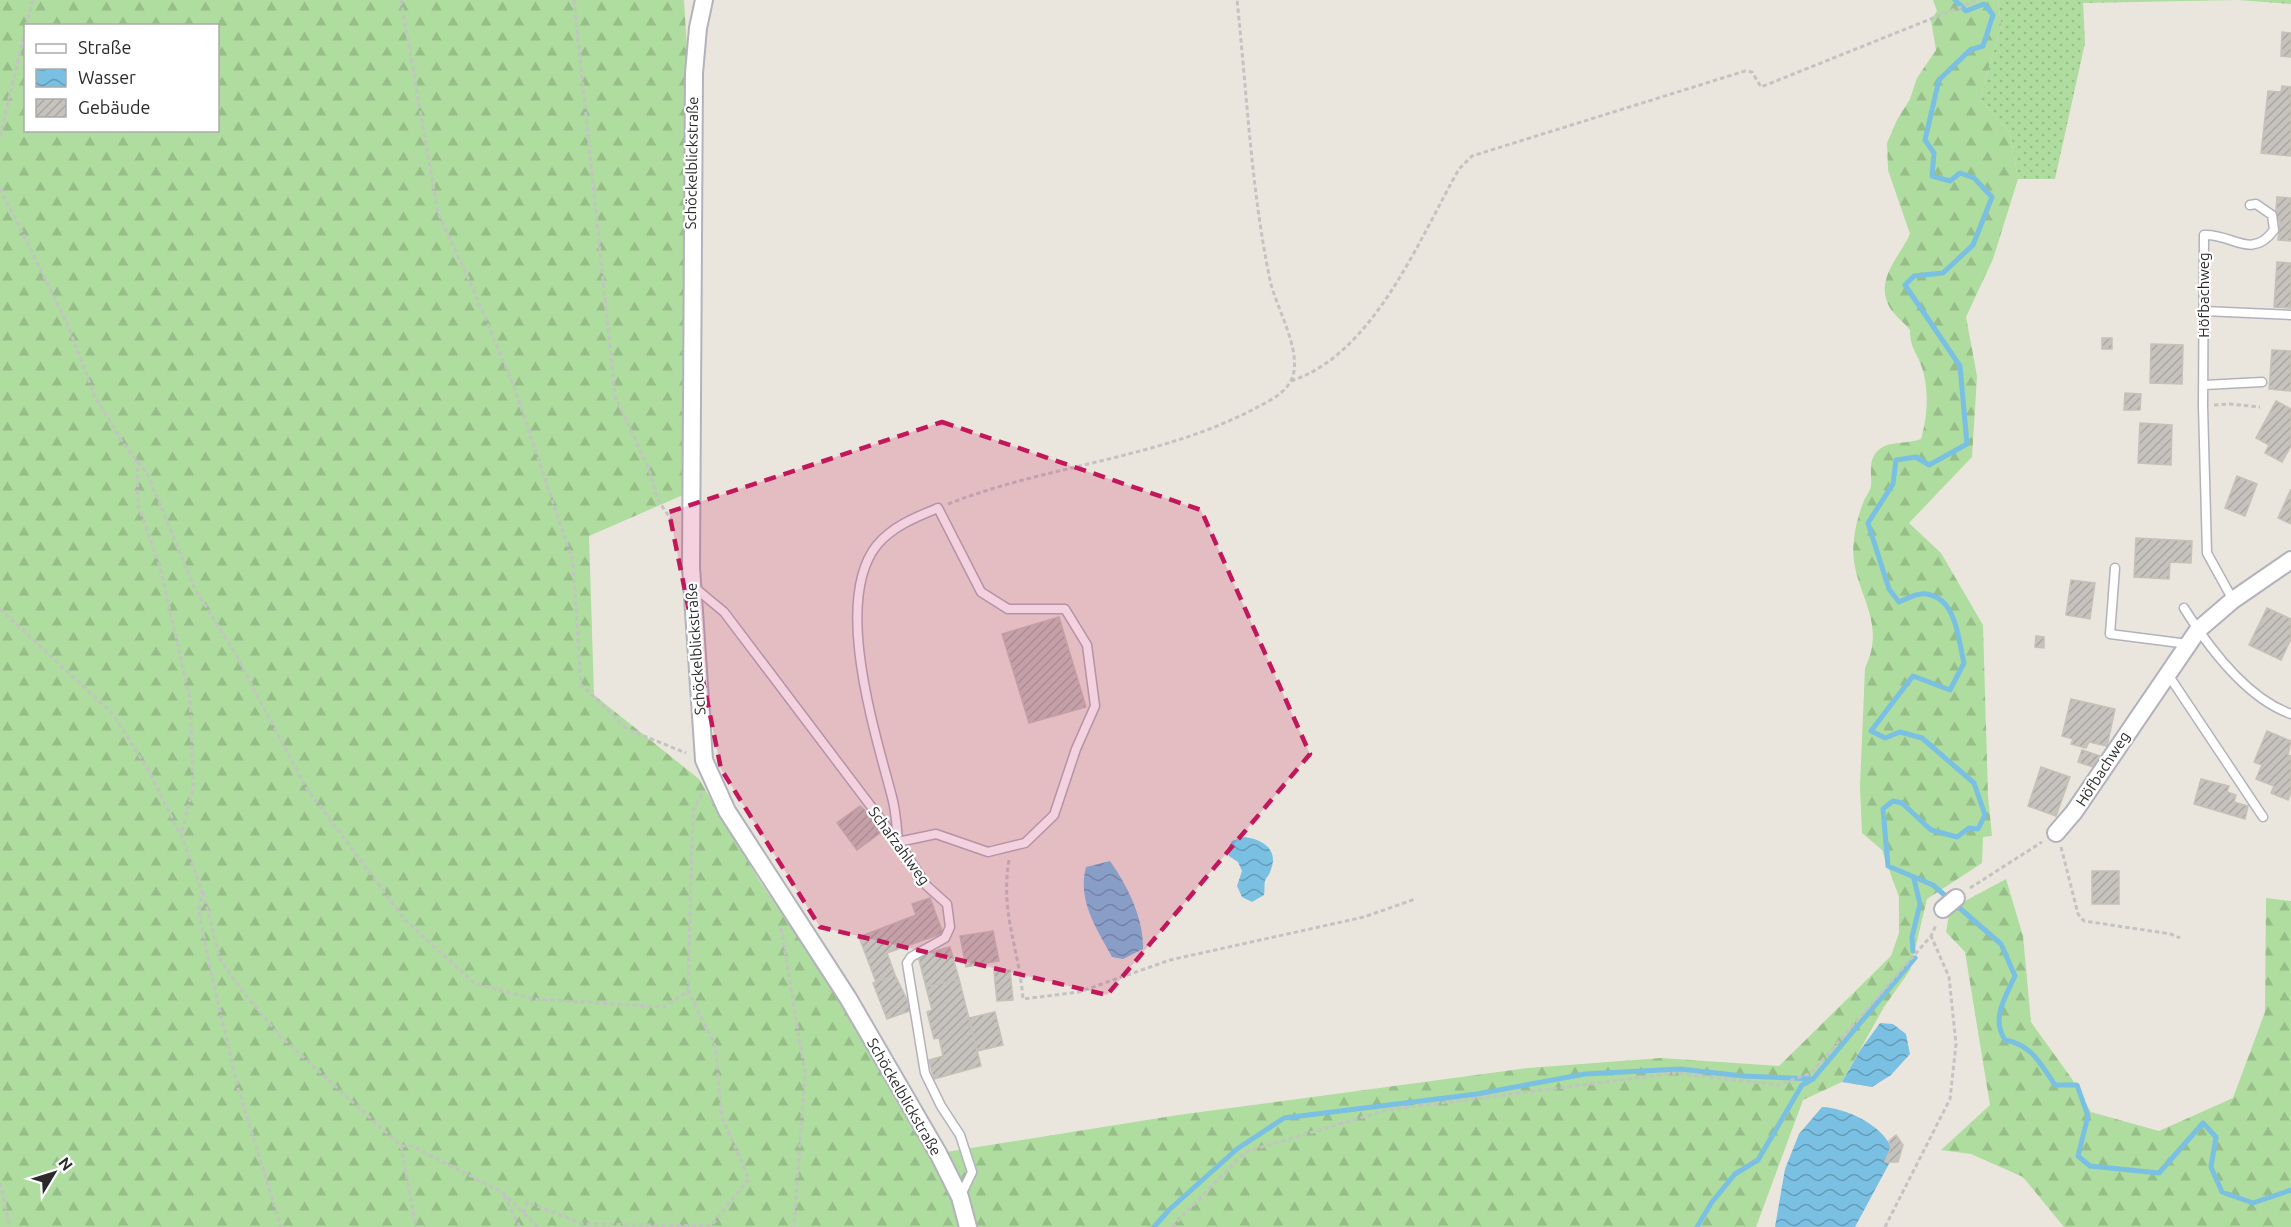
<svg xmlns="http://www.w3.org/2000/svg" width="2291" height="1227" font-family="Ubuntu,sans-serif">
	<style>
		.grass { fill: url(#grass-dots) }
		.forest { fill: url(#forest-firs); fill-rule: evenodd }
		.water { fill: url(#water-waves) }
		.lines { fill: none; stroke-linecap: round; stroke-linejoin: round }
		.stream { stroke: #7ac0e3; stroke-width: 5 }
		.building { fill: url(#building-hatch); stroke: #c6c1b7; stroke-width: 1.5 }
		.service-casing { stroke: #b1b2bc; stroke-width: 11 }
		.minor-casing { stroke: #b1b2bc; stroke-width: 20 }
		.path { stroke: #c3c3c3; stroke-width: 3; stroke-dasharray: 4.5 3; stroke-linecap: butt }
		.service { stroke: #fff; stroke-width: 8 }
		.minor { stroke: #fff; stroke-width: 16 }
		.marked { fill: #c2185b; fill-opacity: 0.2; stroke: #c2185b; stroke-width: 4.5; stroke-dasharray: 12 8; stroke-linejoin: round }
		.labels { text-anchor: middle; stroke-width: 4.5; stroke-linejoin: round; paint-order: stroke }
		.street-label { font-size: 15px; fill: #2a2a2a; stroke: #fff }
	</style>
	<defs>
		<pattern id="grass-dots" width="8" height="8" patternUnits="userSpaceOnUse" patternTransform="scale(1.5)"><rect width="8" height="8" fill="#afdc9f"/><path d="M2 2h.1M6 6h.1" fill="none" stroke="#97bd89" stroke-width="1.8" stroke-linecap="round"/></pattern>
		<pattern id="forest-firs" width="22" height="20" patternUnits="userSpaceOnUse" patternTransform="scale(1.5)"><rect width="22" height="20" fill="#afdc9f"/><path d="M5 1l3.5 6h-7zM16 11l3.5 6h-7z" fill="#97bd89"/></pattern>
		<pattern id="water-waves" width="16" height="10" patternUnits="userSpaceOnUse" patternTransform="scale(1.5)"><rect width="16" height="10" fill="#7ac0e3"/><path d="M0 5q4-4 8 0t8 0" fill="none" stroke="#649cb8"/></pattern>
		<pattern id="building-hatch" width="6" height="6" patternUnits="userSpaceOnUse" patternTransform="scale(1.5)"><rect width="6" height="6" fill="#c6c2bd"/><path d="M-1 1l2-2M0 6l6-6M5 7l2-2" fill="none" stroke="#aaa7a3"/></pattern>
	</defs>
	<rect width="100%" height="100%" fill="#ebe6dd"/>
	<path class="grass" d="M 1998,0 L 2291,0 L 2291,4 L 2238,0 L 2083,3 L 2085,43 L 2055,179 L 2018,179 L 2010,133 L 1980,99 L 2001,26 Z"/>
	<path class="forest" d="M 0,0 L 684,0 L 687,49 L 683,495 L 589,536 L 594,695 L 699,779 L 759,880 L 843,1003 L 934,1154 L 1178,1115 L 1528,1068 L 1661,1058 L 1779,1066 L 1891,956 L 1899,933 L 1899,897 L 1882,850 L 1862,833 L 1860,786 L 1865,668 C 1890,617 1847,588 1854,539 C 1855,527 1859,514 1863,503 C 1865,497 1870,492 1871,486 C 1872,472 1867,458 1881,448 C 1892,441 1908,444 1921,439 C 1928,415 1930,385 1919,360 C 1913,348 1910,343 1910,330 C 1904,322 1891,313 1888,304 C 1876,278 1900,256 1910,234 L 1888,170 L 1887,143 L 1897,120 L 1910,99 L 1917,78 L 1936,50 L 1931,20 L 1937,11 L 1933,0 L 1998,0 L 2001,26 L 1980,99 L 2010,133 L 2018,179 L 1993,259 L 1966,317 L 1977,376 L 1972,457 L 1909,523 L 1941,553 L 1983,625 L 1988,796 L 1992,836 L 1983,837 L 1982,863 L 1927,899 L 1910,970 L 1884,1007 L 1842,1082 L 1803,1100 L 1756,1227 L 0,1227 ZM 26,26 L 218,26 L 218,130 L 26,130 Z
		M 2006,879 L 2023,936 L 2031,1022 L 2072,1079 L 2091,1112 L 2159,1131 L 2233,1098 L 2265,1012 L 2266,898 L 2291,901 L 2291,1227 L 2064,1227 L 2023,1177 L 1971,1154 L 1941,1150 L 1990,1105 L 1965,952 L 1946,932 L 1950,909 Z"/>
	<path class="water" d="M 1244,837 C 1263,839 1280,850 1270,872 C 1269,876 1266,877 1265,881 C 1264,885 1265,890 1264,895 L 1252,902 L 1242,897 L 1237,886 L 1242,871 L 1238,862 L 1229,856 L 1228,848 L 1232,841 Z
		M 1110,861 C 1127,885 1144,918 1143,949 L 1123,959 L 1112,957 C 1097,929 1077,901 1086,867 Z
		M 1880,1023 L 1893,1024 L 1906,1034 L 1910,1054 L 1891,1075 L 1872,1087 L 1842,1082 L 1861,1049 Z
		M 1822,1107 C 1845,1108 1881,1124 1891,1147 L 1886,1162 L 1890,1162 L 1855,1227 L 1775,1227 L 1785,1169 L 1799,1134 Z"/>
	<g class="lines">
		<path class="stream" d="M 1955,0 L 1966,11 L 1984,4 L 1993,15 L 1983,46 L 1970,50 L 1939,80 L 1925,140 L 1934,153 L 1932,176 L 1950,181 L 1960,173 L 1974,178 L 1992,197 L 1973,245 L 1943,273 L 1914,276 L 1905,285 L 1960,366 L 1967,444 L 1929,465 L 1916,457 L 1896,460 L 1893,484 L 1868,523 L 1889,589 L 1899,602 C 1906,599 1918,592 1926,594 C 1957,598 1958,639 1964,663 L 1950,690 L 1913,676 L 1871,731 L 1885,738 L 1900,732 L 1922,738 L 1974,783 L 1985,815 L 1978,829 L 1969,828 L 1957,837 L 1931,830 L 1902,803 L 1893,801 L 1883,809 L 1888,866 L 1933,885 L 2001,944 L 2015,976 C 2005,998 1991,1018 2005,1040 C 2032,1045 2040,1063 2055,1085 L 2077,1085 L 2088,1116 L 2078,1156 L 2090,1166 L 2159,1173 L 2203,1123 L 2216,1137 L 2211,1167 L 2222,1192 L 2253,1203 L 2291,1190
			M 1913,951 L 1912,937 L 1920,904 L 1914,879
			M 1154,1227 L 1169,1210 L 1237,1149 L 1284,1118 L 1477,1094 L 1585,1074 L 1680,1069 L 1743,1076 L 1813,1079
			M 1697,1227 L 1712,1202 L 1735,1174 L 1758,1160 L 1802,1085 L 1813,1079 L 1915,958"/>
	</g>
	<path class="building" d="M 2282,32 L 2291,33 L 2291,57 L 2281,56 Z
		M 2282,86 L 2291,87 L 2291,156 L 2261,153 L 2268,91 L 2281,92 Z
		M 2277,197 L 2291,198 L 2291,241 L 2278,240 L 2280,221 L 2275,221 Z
		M 2277,262 L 2291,263 L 2291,308 L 2274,307 Z
		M 2102,338 L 2112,338 L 2112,349 L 2102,349 Z
		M 2151,344 L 2183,345 L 2182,384 L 2150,383 Z
		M 2272,350 L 2291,351 L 2291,391 L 2269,389 Z
		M 2125,393 L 2141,394 L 2140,410 L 2124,410 Z
		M 2276,401 L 2291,409 L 2291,446 L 2282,462 L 2265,453 L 2269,445 L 2256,438 Z
		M 2140,423 L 2172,425 L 2171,465 L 2138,463 Z
		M 2237,476 L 2257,484 L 2245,516 L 2225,508 Z
		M 2291,489 L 2291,524 L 2278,518 Z
		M 2136,538 L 2192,541 L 2191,563 L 2170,562 L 2169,579 L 2134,577 Z
		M 2071,580 L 2095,583 L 2090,619 L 2066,615 Z
		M 2267,608 L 2291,619 L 2291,639 L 2281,660 L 2249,645 Z
		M 1059,617 L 1086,707 L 1029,723 L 1002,634 Z
		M 2036,636 L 2044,637 L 2044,648 L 2035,647 Z
		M 2071,699 L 2115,709 L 2107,746 L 2089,742 L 2086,748 L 2071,744 L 2073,739 L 2062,736 Z
		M 2267,731 L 2291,741 L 2288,755 L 2291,756 L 2291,793 L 2288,800 L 2271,793 L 2274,786 L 2256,779 L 2262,765 L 2254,762 Z
		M 2082,750 L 2100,756 L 2096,768 L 2078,762 Z
		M 2041,767 L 2070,777 L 2056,816 L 2028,806 Z
		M 2201,779 L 2229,786 L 2227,792 L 2236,795 L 2234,802 L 2248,806 L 2245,819 L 2194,804 Z
		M 860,806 L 867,812 L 880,833 L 857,850 L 837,823 Z
		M 2092,871 L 2119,871 L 2119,904 L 2092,904 Z
		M 930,898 L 943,933 L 887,953 L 895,975 L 876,982 L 859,937 L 916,915 L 912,904 Z
		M 993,931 L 999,961 L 966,967 L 960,936 Z
		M 950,947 L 959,979 L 926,987 L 918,956 Z
		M 1010,970 L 1013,1000 L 997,1001 L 994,972 Z
		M 895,975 L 912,1010 L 887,1019 L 873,983 Z
		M 959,979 L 981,1066 L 934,1079 L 929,1060 L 943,1056 L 939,1038 L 934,1039 L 927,1012 L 932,1010 L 926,987 Z
		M 995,1012 L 1003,1045 L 977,1051 L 969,1018 Z
		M 1896,1135 L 1903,1145 L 1898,1162 L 1885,1162 L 1891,1147 L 1889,1141 Z"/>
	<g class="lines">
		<g class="service-casing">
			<path id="service" d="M 2204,311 L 2291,315
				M 2204,385 L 2262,382
				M 938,508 L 981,592 L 1008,609 L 1065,609 L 1087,645 L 1095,706 L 1076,749 L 1054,815 L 1025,843 L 988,852 L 936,834 L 898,842 C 897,827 896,812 892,797 C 876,735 832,601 877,545 C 893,526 916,517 938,508 Z
				M 2115,568 L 2110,634 L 2188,644
				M 694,587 L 724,612 L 898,842 L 927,886 L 947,904 L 950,927 L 945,938 L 911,957 L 907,963 L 925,1073 L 941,1106 L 960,1135 L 972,1172 L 960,1197
				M 2233,600 L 2207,553 L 2203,406 L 2204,235 C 2232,233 2251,261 2274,230 L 2272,215 L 2256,204 L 2250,205
				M 2184,608 C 2209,648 2246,698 2291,714
				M 2167,673 L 2263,817"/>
		</g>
		<g class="minor-casing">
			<path id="minor" d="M 704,0 L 698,28 L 694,73 L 691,567 L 704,760 L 727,811 L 848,998 L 938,1153 L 960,1197 L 968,1227
				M 2056,833 L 2074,812 L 2198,630 L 2233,600 L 2291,560
				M 1943,909 L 1956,898"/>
		</g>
		<path class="path" d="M 401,0 L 438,213 L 470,282 L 513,384 L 573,562 L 581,685 L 627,729 L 686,753
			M 574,0 L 615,396 L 649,469 L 658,500 L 674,524
			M 26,26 L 33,0
			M 0,136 L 26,27
			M 0,188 L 67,323 L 95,397 L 125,446 L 147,473 L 195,589 L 235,653 L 305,786 L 406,921 L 474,983 L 533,999 L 664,1007 L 688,991 L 693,811 L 702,794
			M 1291,381 C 1374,354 1419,239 1459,169 L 1472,156 L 1745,71 L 1752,72 L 1761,87 L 1978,0
			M 2214,405 L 2230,404 L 2260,407
			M 137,460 L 138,505 L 160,567 L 190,698 L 193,788 L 181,835 L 202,891 L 199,912 L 211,972 L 238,1088 L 281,1227
			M 948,504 C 1047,465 1157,459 1252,410 C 1265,403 1281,396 1289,384 C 1307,358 1276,309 1270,280 C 1251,189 1247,93 1237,0
			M 0,609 L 113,714 L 150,773 L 180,834
			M 2061,847 L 2078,914 L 2084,921 L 2171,934 L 2180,938
			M 1009,860 C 1000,913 1019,948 1023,999 L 1079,992 L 1170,960 L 1364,917 L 1415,899
			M 1970,888 L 2042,842
			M 203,892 L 220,959 L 243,992 L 280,1036 L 401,1146 L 416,1227
			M 781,928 L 805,1073 L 794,1227
			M 401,1146 L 412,1146 L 502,1192 L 538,1227
			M 0,1183 L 10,1227
			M 504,1196 L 520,1227
			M 524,1213 L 527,1202 L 583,1224 L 711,1226 L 749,1179 L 722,1117 L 715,1045 L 688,991
			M 1172,1227 L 1245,1152 L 1387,1110 L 1675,1073 L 1778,1085 L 1811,1073 L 1931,936 L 1936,925
			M 1885,1227 L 1950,1099 L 1956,1044 L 1949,977 L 1931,936"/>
		<use href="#service" class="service"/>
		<use href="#minor" class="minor"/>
	</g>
	<path class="marked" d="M 942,422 L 1201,510 L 1310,754 L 1107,995 L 820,927 L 721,769 L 669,512 Z"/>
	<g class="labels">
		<g class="street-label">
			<text transform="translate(692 163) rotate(-89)" y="5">Schöckelblickstraße</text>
			<text transform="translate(2204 295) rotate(-90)" y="5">Höfbachweg</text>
			<text transform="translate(696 649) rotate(-94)" y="5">Schöckelblickstraße</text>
			<text transform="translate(2103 769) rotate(-57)" y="5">Höfbachweg</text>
			<text transform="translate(899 846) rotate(54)" y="5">Schafzahlweg</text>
			<text transform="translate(904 1097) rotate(60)" y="5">Schöckelblickstraße</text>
		</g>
	</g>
	<rect x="24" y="24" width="195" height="108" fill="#ffffff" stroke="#aaaaaa" stroke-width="1.5"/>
	<rect x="36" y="44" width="30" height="9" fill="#ffffff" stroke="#aaaaaa" stroke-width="1.5"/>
	<text x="78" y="54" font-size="18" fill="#2a2a2a">Straße</text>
	<rect x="36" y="69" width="30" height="18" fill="url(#water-waves)" stroke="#aaaaaa" stroke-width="1.5"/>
	<text x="78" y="84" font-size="18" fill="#2a2a2a">Wasser</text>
	<rect x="36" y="99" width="30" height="18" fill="url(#building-hatch)" stroke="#aaaaaa" stroke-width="1.5"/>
	<text x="78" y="114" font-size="18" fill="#2a2a2a">Gebäude</text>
	<g transform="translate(54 1173) rotate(52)" stroke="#ffffff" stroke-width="4.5" paint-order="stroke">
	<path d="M0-4.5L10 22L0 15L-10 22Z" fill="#2a2a2a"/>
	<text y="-9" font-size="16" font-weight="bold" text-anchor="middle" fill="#2a2a2a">N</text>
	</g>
</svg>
